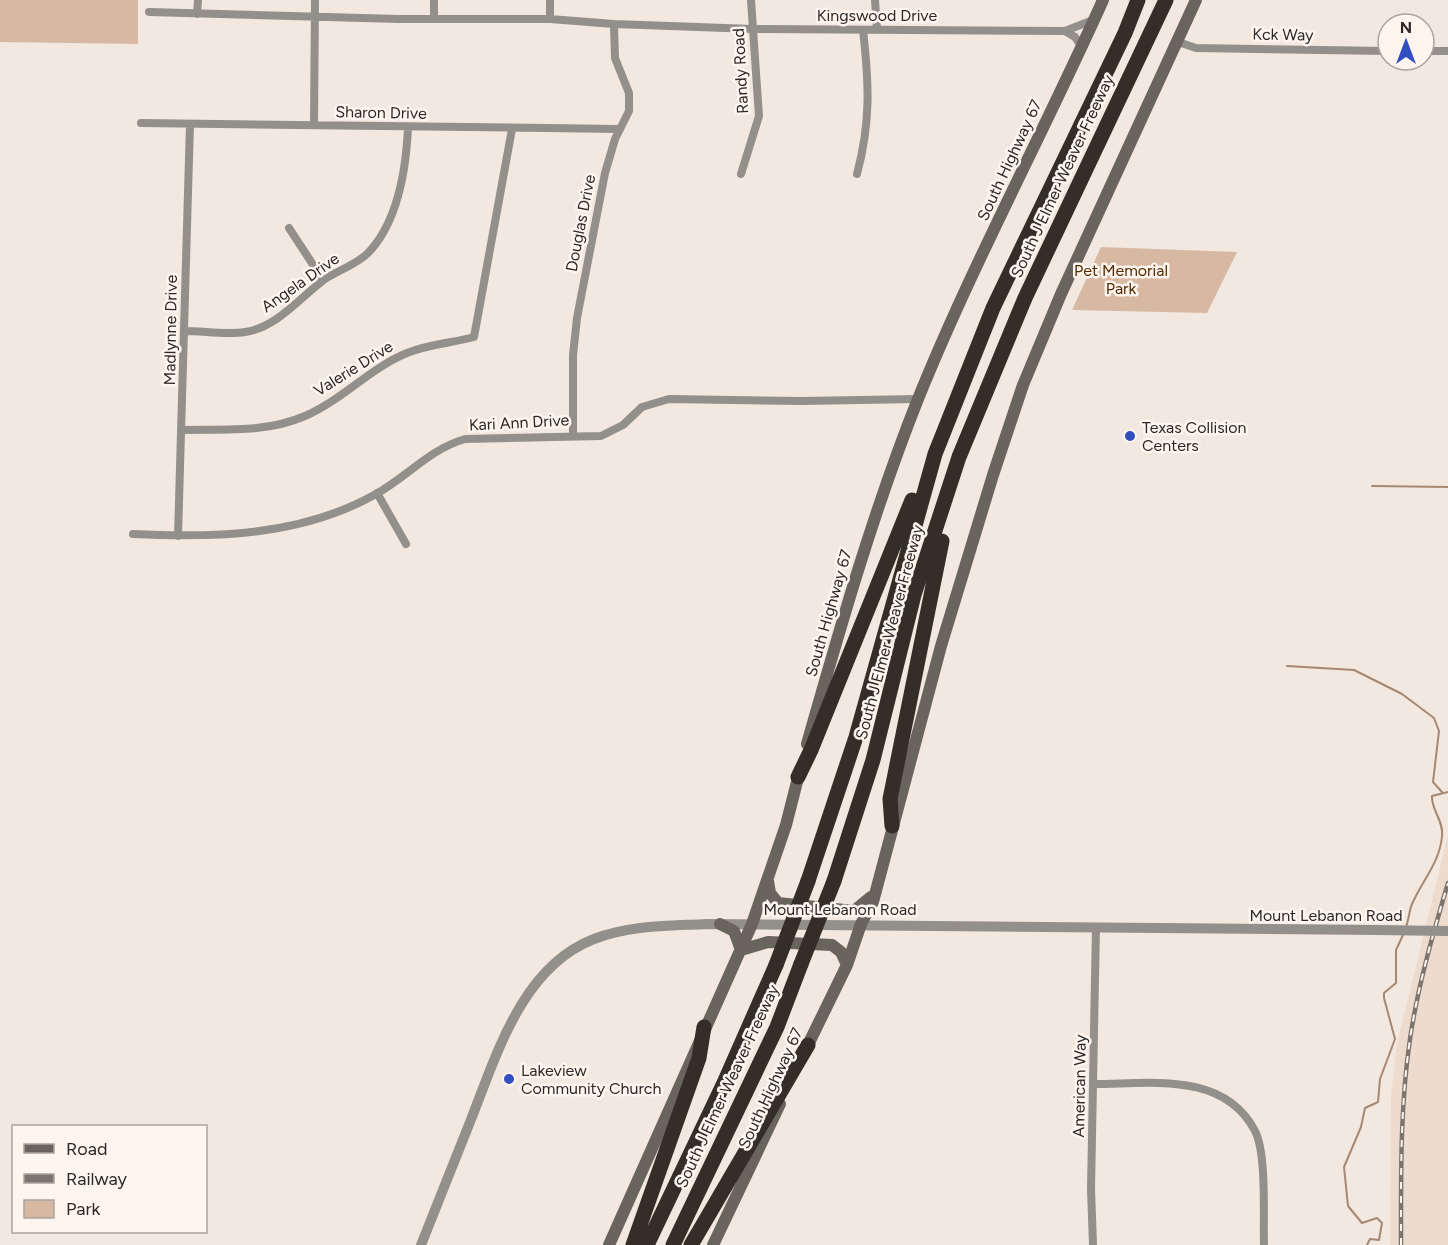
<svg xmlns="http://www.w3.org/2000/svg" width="1448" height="1245" font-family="Figtree,sans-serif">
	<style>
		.built { fill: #eddbcd }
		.green { fill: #d7b9a3 }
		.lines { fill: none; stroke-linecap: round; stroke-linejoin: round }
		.stream { stroke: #a58873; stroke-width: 2 }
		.minor { stroke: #938f8b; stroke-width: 8 }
		.tertiary { stroke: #938f8b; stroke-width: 10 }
		.secondary { stroke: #6a645f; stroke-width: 12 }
		.motorway { stroke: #352d27; stroke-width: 15 }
		.rail-casing { stroke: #7b746f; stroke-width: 4.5 }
		.rail { stroke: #fff5ef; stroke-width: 2; stroke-dasharray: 7; stroke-linecap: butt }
		.tertiary-bridge { stroke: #938f8b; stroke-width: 10 }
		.motorway-bridge { stroke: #352d27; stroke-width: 15 }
		.poi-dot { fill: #334ebf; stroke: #fff5ef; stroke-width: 2 }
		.labels { text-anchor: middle; stroke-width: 5; stroke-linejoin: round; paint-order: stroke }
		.street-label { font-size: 16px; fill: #2c2825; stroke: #fff5ef }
		.park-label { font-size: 16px; fill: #522a02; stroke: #fff5ef }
		.poi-label { font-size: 16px; fill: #2c2825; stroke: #fff5ef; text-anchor: start }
	</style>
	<rect width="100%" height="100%" fill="#f3e8df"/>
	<path class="built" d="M 1448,835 L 1448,1245 L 1390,1245 L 1391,1096 L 1397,1044 Z"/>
	<path class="green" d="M 0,0 L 138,0 L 138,44 L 0,42 Z
		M 1101,247 L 1237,252 L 1207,313 L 1072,310 Z"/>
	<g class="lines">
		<path class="stream" d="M 1372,486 L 1448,487
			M 1287,666 L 1354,670 L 1402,694 L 1434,718 L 1439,731 L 1433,782 L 1442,792
			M 1406,927 C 1409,919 1409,911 1412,904 C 1422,881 1440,862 1442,836 C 1444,821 1431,810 1432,796 L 1448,792
			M 1367,1245 L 1370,1239 L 1379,1240 L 1382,1223 L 1377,1218 L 1362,1223 L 1348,1206 L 1344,1167 L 1361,1127 L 1365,1108 L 1378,1102 L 1380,1079 L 1395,1039 L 1384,998 L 1384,993 L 1396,983 L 1396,950 L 1403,935"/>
		<path class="minor" d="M 875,0 L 877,29
			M 149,12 L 399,19 L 550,19 L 614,24 L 753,29 L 1065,31 L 1093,20
			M 197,14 L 198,0
			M 434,19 L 434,0
			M 550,19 L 550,0
			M 1065,31 L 1075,37 L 1081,46
			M 1178,42 L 1196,48 L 1388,51
			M 1424,51 L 1448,51
			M 141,123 L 620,129
			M 314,125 L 315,0
			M 741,174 L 759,116 L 751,0
			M 857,174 C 871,122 869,82 863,30
			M 289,228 L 323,280
			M 185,331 C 204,331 226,335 245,332 C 275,328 298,300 321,282 C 335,271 355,266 368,253 C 398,222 406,169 408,128
			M 182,430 C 224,429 266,433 305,416 C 342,400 370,368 407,353 C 429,344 452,343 474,337 L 512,129
			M 573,435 L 573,355 L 577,318 L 605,173 L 615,139 L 629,111 L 629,93 L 615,58 L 614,24
			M 377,493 L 406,544
			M 133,534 C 215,538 302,536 376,494 C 407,477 430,449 465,439 L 601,436 L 623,425 L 642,407 L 669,399 L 802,401 L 918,399
			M 178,536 L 190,124
			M 1094,1084 C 1150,1084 1224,1071 1255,1131 C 1267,1154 1263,1218 1264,1245
			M 1093,1245 L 1091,1189 L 1096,927"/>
		<path class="tertiary" d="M 421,1245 C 437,1204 454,1163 470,1122 C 496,1057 521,967 594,939 C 630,925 669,926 707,924 L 1377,930"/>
		<path class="secondary" d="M 807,744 C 840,628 873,512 918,399 C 973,263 1043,134 1103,0
			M 768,881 L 770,893 L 778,903 L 854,911 L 871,897
			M 720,924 L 734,931 L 741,950 L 768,942 L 832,945 L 841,952 L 847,965
			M 804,1053 L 847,965 L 861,924 L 873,902 L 941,646 L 993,475 L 1023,385 L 1061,294 L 1196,0
			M 609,1245 L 752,924 L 786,825 L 800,770
			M 713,1245 L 780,1104"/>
		<path class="motorway" d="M 798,777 L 811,750 L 912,500
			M 892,826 L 890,799 L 942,541
			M 808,881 L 856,737 L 935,454 L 993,308 L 1125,33 L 1138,0
			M 834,881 L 873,760 L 914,595 L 959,457 L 1025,298 L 1166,0
			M 633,1245 L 699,1058 L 704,1027
			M 647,1245 L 724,1083 L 776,965
			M 673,1245 L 777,1027 L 801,964
			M 691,1245 L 808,1045"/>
		<g class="rail-casing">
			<path id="rail" d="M 1401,1245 C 1401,1176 1400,1107 1410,1039 C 1418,985 1433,934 1448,883"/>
		</g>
		<use href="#rail" class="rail"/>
		<path class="tertiary-bridge" d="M 1377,930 L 1448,931"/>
		<path class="motorway-bridge" d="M 801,964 L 834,881
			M 776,965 L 808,881"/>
	</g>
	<g class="poi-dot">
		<circle cx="1130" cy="436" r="6"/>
		<circle cx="509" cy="1079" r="6"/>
	</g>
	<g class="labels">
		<g class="street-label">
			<text x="877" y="21">Kingswood Drive</text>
			<text transform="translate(1283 34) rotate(1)" y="6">Kck Way</text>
			<text transform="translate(740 71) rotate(-93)" y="6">Randy Road</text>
			<text transform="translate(381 112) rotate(1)" y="6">Sharon Drive</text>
			<text transform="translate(1009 160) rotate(-65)" y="6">South Highway 67</text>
			<text transform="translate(1062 176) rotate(-65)" y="6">South J Elmer Weaver Freeway</text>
			<text transform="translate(580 223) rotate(-79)" y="6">Douglas Drive</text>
			<text transform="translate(300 282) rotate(-35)" y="6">Angela Drive</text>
			<text transform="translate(170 330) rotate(-89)" y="6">Madlynne Drive</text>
			<text transform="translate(353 368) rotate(-32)" y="6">Valerie Drive</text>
			<text transform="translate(519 422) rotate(-3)" y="6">Kari Ann Drive</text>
			<text transform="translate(828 613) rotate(-74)" y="6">South Highway 67</text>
			<text transform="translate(889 632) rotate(-75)" y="6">South J Elmer Weaver Freeway</text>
			<text x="840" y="915">Mount Lebanon Road</text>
			<text x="1326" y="921">Mount Lebanon Road</text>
			<text transform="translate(727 1086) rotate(-65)" y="6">South J Elmer Weaver Freeway</text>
			<text transform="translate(1079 1086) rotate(-89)" y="6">American Way</text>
			<text transform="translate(770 1088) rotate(-65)" y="6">South Highway 67</text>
		</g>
		<g class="park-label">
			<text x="1121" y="276">Pet Memorial<tspan x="1121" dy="18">Park</tspan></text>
		</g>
		<g class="poi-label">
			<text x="1142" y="433">Texas Collision<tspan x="1142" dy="18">Centers</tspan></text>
			<text x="521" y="1076">Lakeview<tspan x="521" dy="18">Community Church</tspan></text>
		</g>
	</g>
	<rect x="12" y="1125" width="195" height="108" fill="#fff5ef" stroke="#aba39e" stroke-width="1.5"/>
	<rect x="24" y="1144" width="30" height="9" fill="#6a645f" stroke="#aba39e" stroke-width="1.5"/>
	<text x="66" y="1155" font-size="18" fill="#2c2825">Road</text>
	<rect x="24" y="1174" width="30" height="9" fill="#7b746f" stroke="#aba39e" stroke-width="1.5"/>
	<text x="66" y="1185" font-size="18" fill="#2c2825">Railway</text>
	<rect x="24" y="1200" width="30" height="18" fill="#d7b9a3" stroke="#aba39e" stroke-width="1.5"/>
	<text x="66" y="1215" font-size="18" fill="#2c2825">Park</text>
	<g transform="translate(1406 42)"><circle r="28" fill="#fff5ef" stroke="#aba39e" stroke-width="1.5"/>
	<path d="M0-4.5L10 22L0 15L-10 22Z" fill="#334ebf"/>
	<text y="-9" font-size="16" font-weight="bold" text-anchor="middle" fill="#2c2825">N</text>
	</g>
</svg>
